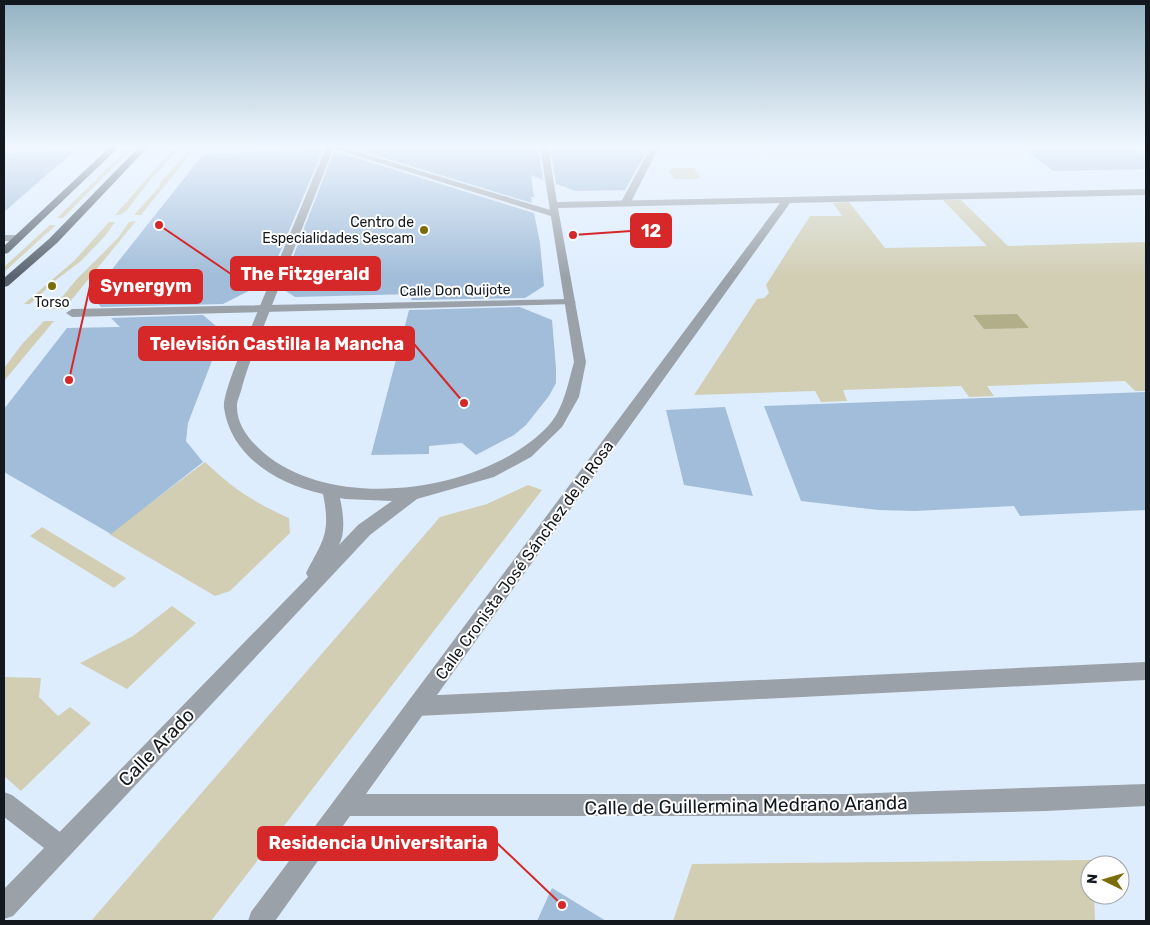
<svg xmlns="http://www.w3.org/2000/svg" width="1150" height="925" font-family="Rubik,sans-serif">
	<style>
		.green { fill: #d1ceb3 }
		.water { fill: #b3ae8a }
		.building { fill: #a2bdd9 }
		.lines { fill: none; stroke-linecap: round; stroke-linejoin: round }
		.pedestrian { fill: #9ba1a8; fill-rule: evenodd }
		.minor { fill: #9ba1a8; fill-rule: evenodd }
		.primary { fill: #596470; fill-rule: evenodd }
		.poi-dot { fill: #7a6d09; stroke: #fff; stroke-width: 2 }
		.labels { text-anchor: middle; stroke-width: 4; stroke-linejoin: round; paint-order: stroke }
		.far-poi-label { font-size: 14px; fill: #13181e; stroke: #fff; text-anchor: end }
		.far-street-label { font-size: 14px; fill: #13181e; stroke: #fff }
		.street-label { font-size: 16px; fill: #13181e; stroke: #fff }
		.near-street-label { font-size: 19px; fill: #13181e; stroke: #fff }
		.leader { fill: none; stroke: #d62828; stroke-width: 2 }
		.callout-dot { fill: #d62828; stroke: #fff; stroke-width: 2 }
		.callout { fill: #d62828; stroke: #d62828; stroke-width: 2 }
		.callout-label { font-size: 18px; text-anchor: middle; font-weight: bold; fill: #fff }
	</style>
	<rect width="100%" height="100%" fill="#deedfe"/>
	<path class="green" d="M 129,147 L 133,147 L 63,218 L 57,218 Z
		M 171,151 L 177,151 L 150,180 L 127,210 L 120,215 L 115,215 Z
		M 189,151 L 193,151 L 141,215 L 134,215 L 159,187 L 162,180 Z
		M 673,168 L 694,168 L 700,177 L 696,179 L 674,179 L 669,171 Z
		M 943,200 L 961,200 L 1008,246 L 1146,242 L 1146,391 L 1135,391 L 1125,381 L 987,386 L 994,396 L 969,397 L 961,386 L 843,390 L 847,401 L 821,402 L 815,391 L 694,395 L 757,299 L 764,298 L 769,293 L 766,285 L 810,216 L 842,216 L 833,203 L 849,202 L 885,248 L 987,246 Z
		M 136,221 L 64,309 L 52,309 L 77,279 L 118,238 L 129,222 Z
		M 109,222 L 115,222 L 105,236 L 81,261 L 57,279 L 30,304 L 24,304 L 74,261 Z
		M 50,225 L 56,225 L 4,272 L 4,267 Z
		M 44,321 L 54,321 L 4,381 L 4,368 L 23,343 Z
		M 205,462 C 235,490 252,501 289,518 L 290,533 L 230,591 L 215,596 L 109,534 Z
		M 528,485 L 542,490 L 211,921 L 91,921 L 440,517 L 487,504 Z
		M 42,527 L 126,578 L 114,588 L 30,536 Z
		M 172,606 L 196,623 L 127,689 L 80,663 L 133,636 Z
		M 4,677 L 41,678 L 39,697 L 58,716 L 70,707 L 91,723 L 21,791 L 4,776 Z
		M 1094,860 L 1094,865 L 1090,865 L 1090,895 L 1094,895 L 1095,921 L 673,921 L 692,864 Z"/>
	<path class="water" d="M 1017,314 L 1029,328 L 984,329 L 973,315 Z"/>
	<path class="building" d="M 312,147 L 324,147 L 268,281 L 223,304 L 101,307 L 91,296 L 201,157 L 209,154 L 312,149 Z
		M 348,147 L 538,147 L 543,180 L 531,175 L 534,197 L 531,197 L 532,203 Z
		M 550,147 L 649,147 L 625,190 L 576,191 L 556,184 Z
		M 1021,147 L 1132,147 L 1146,156 L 1146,169 L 1053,171 Z
		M 75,151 L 51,171 L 4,212 L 4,153 Z
		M 334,151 L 534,213 L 540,243 L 544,286 L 525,298 L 411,300 L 413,294 L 295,297 L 281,288 Z
		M 520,307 L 552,320 L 556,368 L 556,383 L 549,396 L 526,425 L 514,435 L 476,455 L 462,443 L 429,446 L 429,454 L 371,455 L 409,310 Z
		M 203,315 L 223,332 L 188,423 L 186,441 L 203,462 L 111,534 L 4,472 L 4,409 L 67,328 L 120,327 L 111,318 Z
		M 1146,392 L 1146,510 L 1020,516 L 1014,506 L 915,511 L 878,510 L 801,501 L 764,406 Z
		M 725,407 L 753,496 L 684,485 L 666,410 Z
		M 552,888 L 606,921 L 537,921 Z"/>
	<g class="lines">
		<path class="pedestrian" d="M 328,147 L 341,147 L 557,212 L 559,214 L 557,216 L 551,216 Z
			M 651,147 L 659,147 L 631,202 L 629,204 L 623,204 L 621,202 Z
			M 570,299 L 576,302 L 574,304 L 72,317 L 66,313 L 72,309 Z
			M 1146,662 L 1146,680 L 417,716 L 410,713 L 407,706 L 410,699 L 417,696 Z
			M 4,792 L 12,795 L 69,839 L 73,847 L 69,855 L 61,859 L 53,855 L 4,817 Z"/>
		<path class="minor" d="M 4,147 L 9,147 L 5,149 Z
			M 326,147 L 334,147 C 311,206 288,264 265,323 C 257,344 248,365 242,387 C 241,393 237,400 237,405 C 236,425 251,442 264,453 C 336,514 487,492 549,425 C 564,408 568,383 574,362 L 540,147 L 548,147 L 557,202 L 1146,189 L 1146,195 L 790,203 L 366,794 L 846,794 L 1146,784 L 1146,806 L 1046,811 L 846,816 L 350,816 L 275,921 L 248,921 L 251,912 L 780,203 L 558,208 L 586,362 L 579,397 L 562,427 L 531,457 L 494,477 L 417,499 L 370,535 L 13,916 L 4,919 L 4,889 L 308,577 L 306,573 C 323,540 331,534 323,494 C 279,485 231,457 224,408 C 222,395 244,344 250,330 C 275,269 301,208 326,147 ZM 340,498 L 345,499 L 392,501 L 358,525 L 339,545 C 346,532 343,512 340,498 Z
			M 4,235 L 19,235 L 24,238 L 19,241 L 4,241 Z"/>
		<path class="primary" d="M 110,147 L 119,147 L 8,253 L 4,254 L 4,246 Z
			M 139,147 L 148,147 L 57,243 L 8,286 L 4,287 L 4,278 L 49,239 Z"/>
	</g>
	<linearGradient id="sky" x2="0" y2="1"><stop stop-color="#93b2c2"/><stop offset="0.53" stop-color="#f0f7ff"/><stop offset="1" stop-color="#f0f7ff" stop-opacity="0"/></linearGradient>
	<rect width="1150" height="277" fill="url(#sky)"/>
	<g class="poi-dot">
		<circle cx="424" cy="230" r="5"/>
		<circle cx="52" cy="286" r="5"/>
	</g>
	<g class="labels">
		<g class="far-poi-label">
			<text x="414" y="227">Centro de<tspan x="414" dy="16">Especialidades Sescam</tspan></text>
			<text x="52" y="307" text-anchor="middle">Torso</text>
		</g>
		<g class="far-street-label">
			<text transform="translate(455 290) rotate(-1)" y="5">Calle Don Quijote</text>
		</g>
		<g class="street-label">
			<text transform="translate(524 560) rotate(-54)" y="6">Calle Cronista José Sánchez de la Rosa</text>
		</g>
		<g class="near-street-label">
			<text transform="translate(156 747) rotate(-46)" y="7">Calle Arado</text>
			<text transform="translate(746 805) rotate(-1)" y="7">Calle de Guillermina Medrano Aranda</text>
		</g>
	</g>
	<path class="leader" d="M573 235L631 231M159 225L231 274M69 380L90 286M464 403L414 344M562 905L497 843"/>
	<g class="callout-dot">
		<circle cx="573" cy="235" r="5"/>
		<circle cx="159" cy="225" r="5"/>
		<circle cx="69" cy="380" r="5"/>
		<circle cx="464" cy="403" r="5"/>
		<circle cx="562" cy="905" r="5"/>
	</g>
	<g class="callout">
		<rect x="631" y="214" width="40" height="33" rx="5"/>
		<rect x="231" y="257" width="149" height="33" rx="5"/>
		<rect x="90" y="270" width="112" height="33" rx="5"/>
		<rect x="139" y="327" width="275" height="33" rx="5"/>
		<rect x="258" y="827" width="239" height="33" rx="5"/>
	</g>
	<g class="callout-label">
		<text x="651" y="237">12</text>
		<text x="305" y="280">The Fitzgerald</text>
		<text x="146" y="292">Synergym</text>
		<text x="277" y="350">Televisión Castilla la Mancha</text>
		<text x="378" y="849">Residencia Universitaria</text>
	</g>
	<rect width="1150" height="925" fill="none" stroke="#13181e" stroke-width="10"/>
	<g transform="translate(1105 880) rotate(275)"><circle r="24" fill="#ffffff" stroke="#a1a3a5"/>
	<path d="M0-4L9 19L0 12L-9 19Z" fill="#7a6d09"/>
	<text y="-8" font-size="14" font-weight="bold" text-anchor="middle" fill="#13181e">N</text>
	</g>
</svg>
